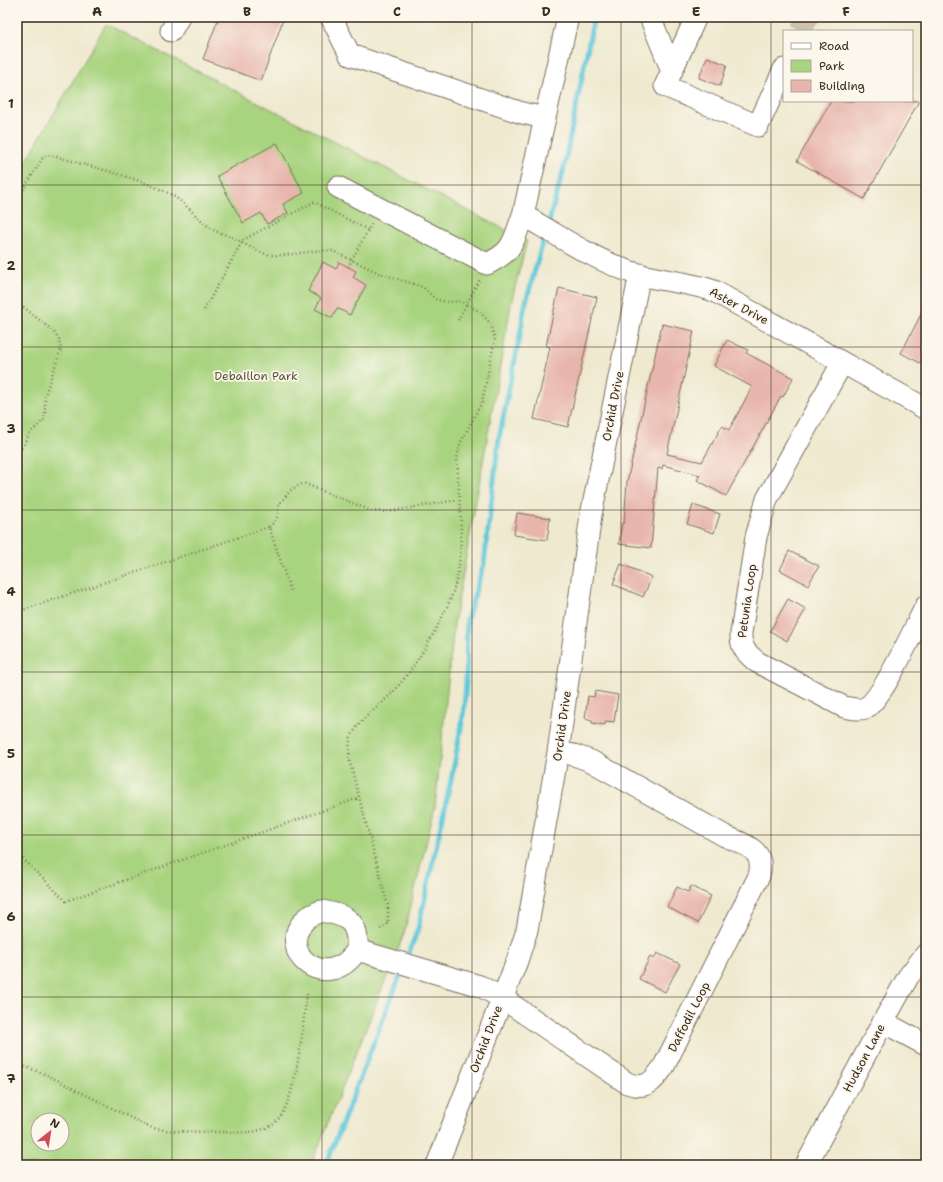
<svg xmlns="http://www.w3.org/2000/svg" width="943" height="1182" font-family="'Shantell Sans',sans-serif">
	<style>
		.green { fill: #a9d47f; stroke: #727f4e; fill-rule: evenodd }
		.lines { fill: none; stroke-linecap: round; stroke-linejoin: round }
		.stream { stroke: #5fc8da; stroke-width: 5 }
		.building { fill: #e8b5ac }
		.minor-tunnel { stroke: #cbc3ac; stroke-width: 21; stroke-dasharray: 21 10; stroke-linecap: butt }
		.minor-casing { stroke: #7a6d5c; stroke-width: 23 }
		.path { stroke: #7a6d5c; stroke-width: 2.5; stroke-dasharray: 1 3; stroke-linecap: butt }
		.minor { stroke: #fff; stroke-width: 21 }
		.grid { fill: none; stroke: #3b2a1e; stroke-width: 1; stroke-opacity: 0.55 }
		.labels { text-anchor: middle; stroke-width: 3.5; stroke-linejoin: round; paint-order: stroke }
		.street-label { font-size: 12px; fill: #3b2a1e; stroke: #fbf7ec }
		.park-label { font-size: 12px; fill: #565436; stroke: #fbf7ec }
		.neatline { fill: none; stroke: #3b2a1e; stroke-width: 1.5 }
		.grid-label { font-size: 13px; text-anchor: middle; font-weight: bold; fill: #3b2a1e }
	</style>
	<rect width="100%" height="100%" fill="#fbf7ec"/>
	<filter id="ink" filterUnits="userSpaceOnUse"><feTurbulence type="fractalNoise" baseFrequency=".025" numOctaves="2"/><feDisplacementMap in="SourceGraphic" scale="8" xChannelSelector="R" yChannelSelector="G"/><feConvolveMatrix kernelMatrix="1 2 1 2 8 2 1 2 1" color-interpolation-filters="sRGB"/></filter>
	<filter id="wash" filterUnits="userSpaceOnUse"><feTurbulence type="fractalNoise" baseFrequency=".012" numOctaves="4" result="noise"/><feDisplacementMap in="SourceGraphic" scale="16" xChannelSelector="R" yChannelSelector="G"/><feGaussianBlur stdDeviation="0.9" result="paint"/><feColorMatrix in="noise" values="0 0 0 0 0 0 0 0 0 0 0 0 0 0 0 0 0 1.4 0 .05"/><feComposite in="paint" operator="in"/></filter>
	<g filter="url(#wash)">
		<rect width="100%" height="100%" fill="#efe9cf"/>
		<path class="green" d="M 106,24 L 527,241 L 512,299 L 454,624 L 435,807 L 404,934 L 311,1165 L 17,1165 L 17,177 ZM 38,1120 L 62,1120 L 62,1144 L 38,1144 Z"/>
		<g class="lines">
			<path class="stream" d="M 548,225 L 563,172 L 594,17
				M 406,960 L 418,929 L 453,771 L 463,717 L 466,684 L 467,619 L 484,564 L 499,438 L 521,330 L 524,309 L 545,234
				M 326,1165 L 403,968"/>
		</g>
		<g id="blocks">
			<path class="building" d="M 219,17 L 284,17 L 261,81 L 203,59 Z
				M 707,57 L 727,65 L 720,86 L 699,78 Z
				M 831,101 L 919,101 L 864,199 L 797,161 Z
				M 277,143 L 304,193 L 283,204 L 288,213 L 267,224 L 261,213 L 243,223 L 217,176 Z
				M 323,262 L 336,269 L 339,262 L 356,271 L 353,277 L 366,285 L 350,315 L 337,308 L 332,318 L 315,309 L 321,298 L 308,291 Z
				M 559,288 L 597,297 L 568,427 L 534,419 L 550,347 L 546,346 Z
				M 926,305 L 926,352 L 920,363 L 901,353 Z
				M 662,324 L 694,331 L 667,454 L 702,462 L 722,426 L 729,430 L 752,387 L 714,366 L 727,340 L 748,350 L 746,353 L 793,378 L 783,397 L 781,396 L 726,496 L 697,480 L 700,475 L 663,465 L 662,469 L 658,468 L 651,548 L 619,544 L 622,523 L 624,523 L 627,482 Z
				M 693,505 L 720,514 L 714,533 L 687,524 Z
				M 517,513 L 550,518 L 547,540 L 514,535 Z
				M 789,551 L 819,566 L 808,585 L 780,570 Z
				M 621,564 L 652,577 L 643,597 L 613,584 Z
				M 788,599 L 806,609 L 787,641 L 770,631 Z
				M 595,691 L 618,695 L 614,722 L 605,721 L 605,725 L 592,723 L 592,720 L 585,718 L 588,696 L 594,697 Z
				M 691,886 L 711,896 L 698,923 L 667,907 L 677,887 L 688,892 Z
				M 657,953 L 680,964 L 665,992 L 639,979 L 650,957 L 654,959 Z"/>
		</g>
	</g>
	<g filter="url(#ink)">
		<use href="#blocks" fill-opacity="0" stroke="#7a6d5c" stroke-width="1"/>
		<g class="lines">
			<path class="minor-tunnel" d="M 801,31 L 808,17"/>
			<g class="minor-casing">
				<path id="minor" d="M 331,17 L 350,55 L 522,113 L 545,118
					M 650,17 L 672,71
					M 696,17 L 665,86 L 758,126 L 784,69
					M 171,31 L 179,17
					M 338,187 L 487,264 C 514,251 513,242 523,215 L 568,17
					M 523,215 C 557,235 593,259 631,272 C 657,281 687,281 714,291 L 926,409
					M 842,363 L 767,499 L 756,537 L 741,633 C 740,647 746,653 757,662 L 844,707 C 850,708 858,711 865,708 C 882,701 915,626 926,606
					M 357,950 C 327,996 274,951 305,920 C 308,916 316,913 321,911 C 347,915 359,921 357,950 L 480,986 L 502,998 L 627,1083 C 647,1090 653,1082 664,1066 L 759,876 C 766,849 745,845 725,836 L 591,761 L 574,755 L 558,752
					M 883,1022 L 926,1045
					M 437,1165 L 517,961 L 527,930 L 558,752 L 591,515 L 640,274
					M 806,1165 L 883,1022 L 908,977 L 926,954"/>
			</g>
			<path class="path" d="M 17,200 L 42,159 L 47,155 L 58,157 C 94,168 134,176 168,193 C 185,202 194,215 208,226 C 216,233 226,234 236,239 C 245,244 255,251 266,254 C 288,259 310,248 333,251 L 379,273 L 423,287 L 436,300 L 449,302 L 460,301 L 479,311 L 490,323 L 495,339 L 482,402 L 460,444 L 457,459 C 459,508 469,563 446,609 C 432,638 414,669 392,693 C 379,707 361,717 352,735 C 348,741 350,752 349,759 L 388,906 L 388,923 L 379,930
				M 348,267 L 372,223
				M 17,302 L 52,330 L 59,339 L 61,349 L 45,395 L 45,419 L 30,433 L 17,457
				M 204,310 L 243,240 L 314,202 L 368,230
				M 458,320 L 480,279
				M 269,527 C 277,520 279,515 279,504 L 291,490 L 303,483 L 372,511 L 386,512 L 458,500
				M 17,612 L 269,527 L 291,592
				M 17,853 L 66,901 L 359,798
				M 17,1064 L 43,1073 L 149,1127 C 171,1133 195,1131 218,1132 C 236,1132 255,1135 272,1125 C 297,1110 303,1022 307,993"/>
			<use href="#minor" class="minor"/>
		</g>
	</g>
	<path class="grid" d="M 172,17 L 172,1165M 322,17 L 322,1165M 472,17 L 472,1165M 621,17 L 621,1165M 771,17 L 771,1165M 17,185 L 926,185M 17,347 L 926,347M 17,510 L 926,510M 17,672 L 926,672M 17,835 L 926,835M 17,997 L 926,997"/>
	<g class="labels">
		<g class="street-label">
			<text transform="translate(739 306) rotate(28)" y="4">Aster Drive</text>
			<text transform="translate(613 406) rotate(-79)" y="4">Orchid Drive</text>
			<text transform="translate(747 601) rotate(-82)" y="4">Petunia Loop</text>
			<text transform="translate(562 726) rotate(-82)" y="4">Orchid Drive</text>
			<text transform="translate(689 1017) rotate(-63)" y="4">Daffodil Loop</text>
			<text transform="translate(486 1039) rotate(-69)" y="4">Orchid Drive</text>
			<text transform="translate(864 1058) rotate(-62)" y="4">Hudson Lane</text>
		</g>
		<g class="park-label">
			<text x="256" y="380">Debaillon Park</text>
		</g>
	</g>
	<rect width="943" height="1182" fill="none" stroke="#fbf7ec" stroke-width="44"/>
	<rect x="783" y="30" width="130" height="72" fill="#fbf7ec" stroke="#aea59a"/>
	<rect x="791" y="43" width="20" height="6" fill="#ffffff" stroke="#aea59a"/>
	<text x="819" y="50" font-size="12" fill="#3b2a1e">Road</text>
	<rect x="791" y="60" width="20" height="12" fill="#a9d47f" stroke="#aea59a"/>
	<text x="819" y="70" font-size="12" fill="#3b2a1e">Park</text>
	<rect x="791" y="80" width="20" height="12" fill="#e8b5ac" stroke="#aea59a"/>
	<text x="819" y="90" font-size="12" fill="#3b2a1e">Building</text>
	<g transform="translate(50 1132) rotate(30)"><circle r="19" fill="#fbf7ec" stroke="#aea59a"/>
	<path d="M0-3L7 15L0 10L-7 15Z" fill="#d1495b"/>
	<text y="-6" font-size="11" font-weight="bold" text-anchor="middle" fill="#3b2a1e">N</text>
	</g>
	<rect x="22" y="22" width="899" height="1138" class="neatline"/>
	<g class="grid-label">
		<text x="97" y="16">A</text>
		<text x="247" y="16">B</text>
		<text x="397" y="16">C</text>
		<text x="546" y="16">D</text>
		<text x="696" y="16">E</text>
		<text x="846" y="16">F</text>
		<text x="11" y="108">1</text>
		<text x="11" y="270">2</text>
		<text x="11" y="433">3</text>
		<text x="11" y="596">4</text>
		<text x="11" y="758">5</text>
		<text x="11" y="921">6</text>
		<text x="11" y="1083">7</text>
	</g>
</svg>
